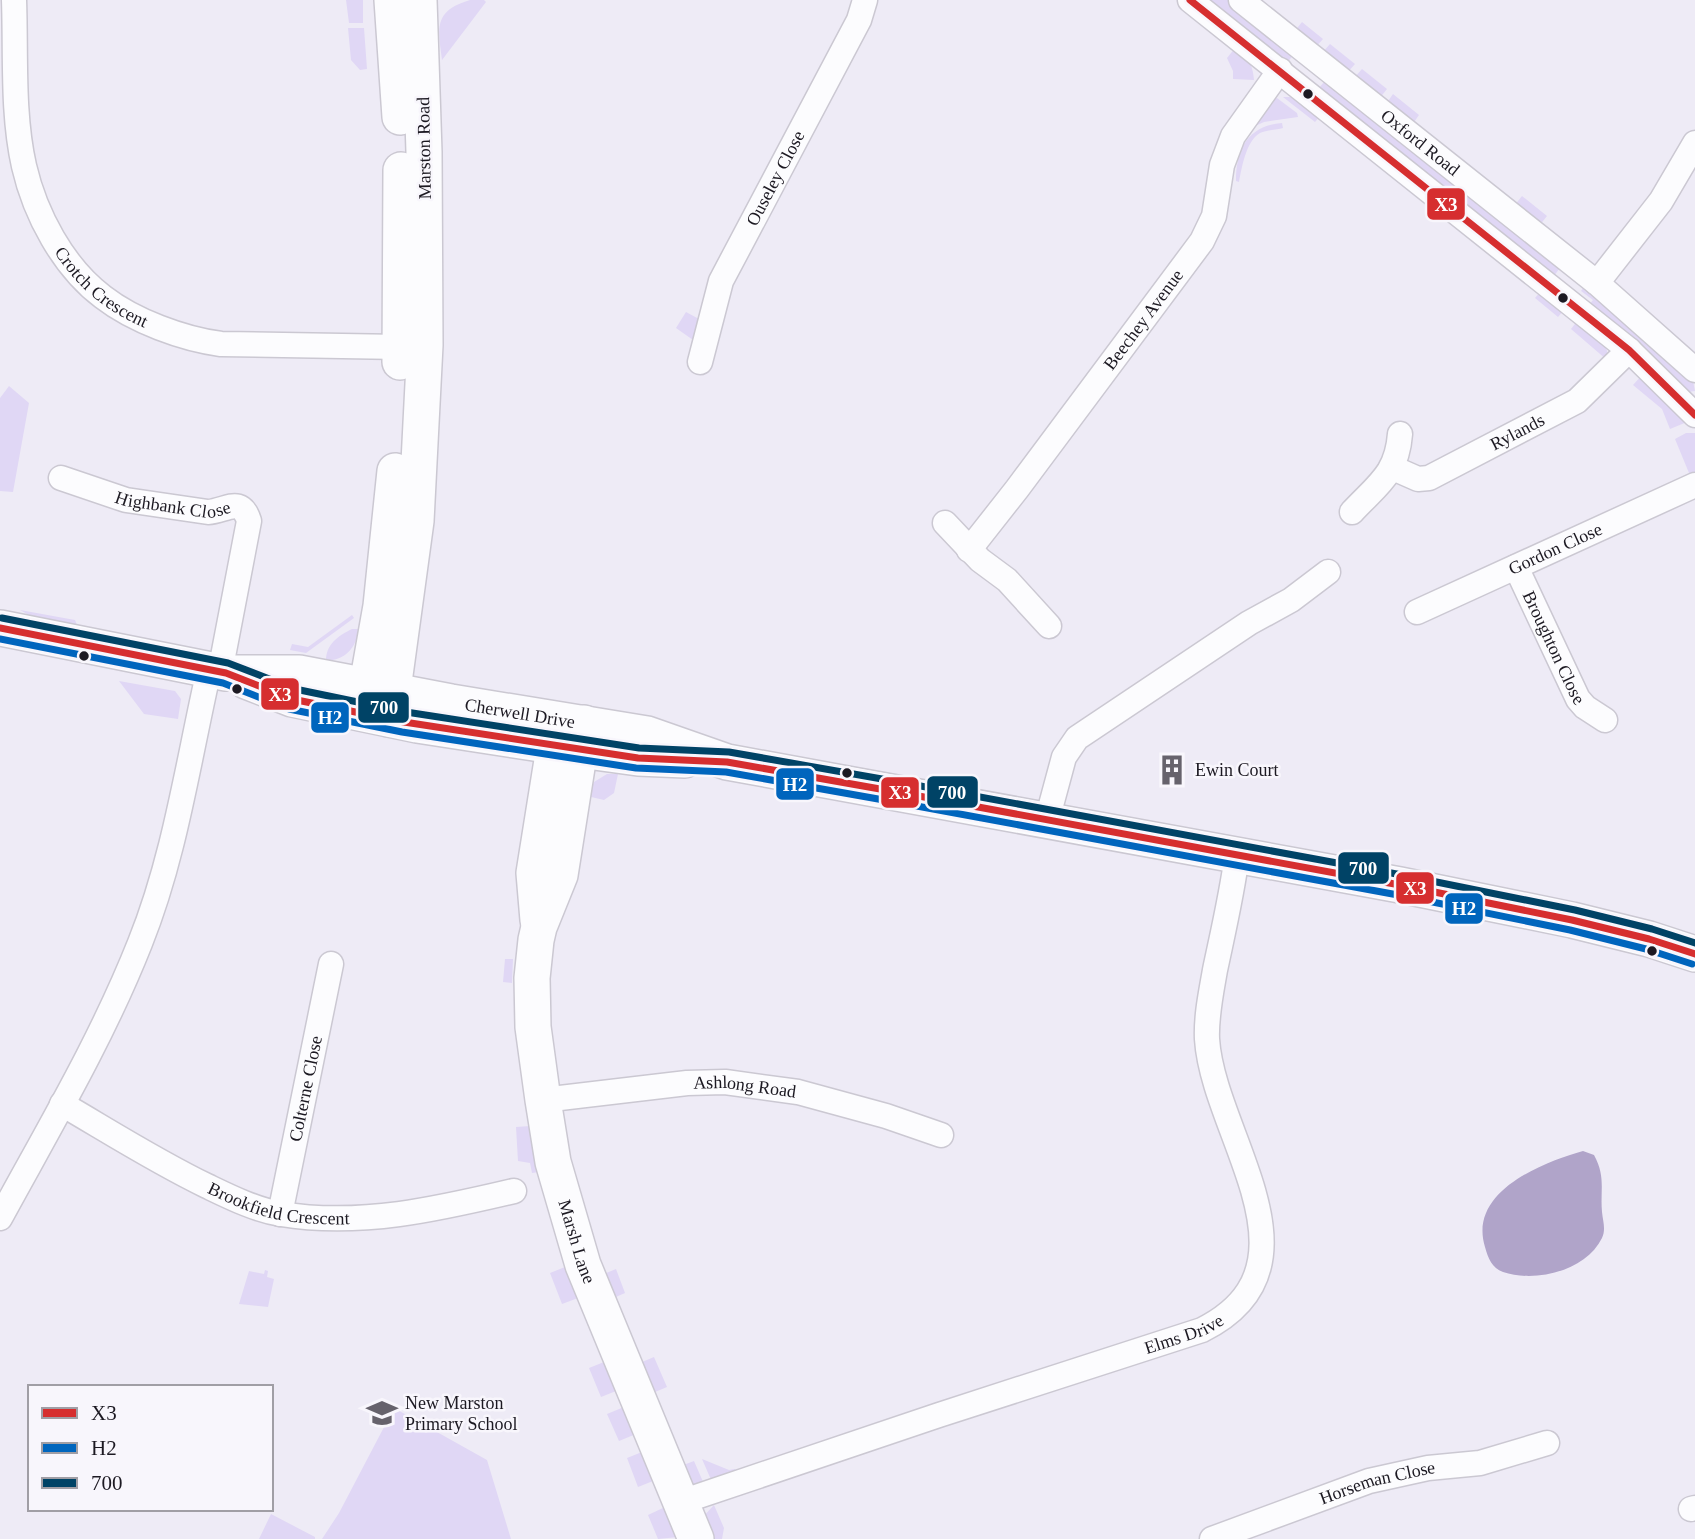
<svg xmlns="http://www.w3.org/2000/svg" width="1695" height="1539" font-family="'Times New Roman',serif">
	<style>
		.green { fill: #e0d7f5 }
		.water { fill: #b0a4c9 }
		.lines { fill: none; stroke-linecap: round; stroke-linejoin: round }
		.minor-casing { stroke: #cbc8d2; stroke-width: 27 }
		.secondary-casing { stroke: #cbc8d2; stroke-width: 38 }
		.minor { stroke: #fcfcfe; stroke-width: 24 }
		.secondary { stroke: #fcfcfe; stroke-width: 35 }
		.bus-1-casing { stroke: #f8f6fc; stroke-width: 12 }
		.bus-2-casing { stroke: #f8f6fc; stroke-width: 12 }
		.bus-3-casing { stroke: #f8f6fc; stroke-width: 12 }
		.bus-1 { stroke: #d62e2f; stroke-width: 7 }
		.bus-2 { stroke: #0065bd; stroke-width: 7 }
		.bus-3 { stroke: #004366; stroke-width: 7 }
		.bus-dot { fill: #1c1922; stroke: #f8f6fc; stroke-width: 2.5 }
		.labels { text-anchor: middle; stroke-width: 5; stroke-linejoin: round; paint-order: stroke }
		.street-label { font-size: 18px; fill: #1c1922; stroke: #f8f6fc }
		.poi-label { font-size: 18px; fill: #1c1922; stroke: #f8f6fc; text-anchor: start }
		.line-badge { stroke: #f8f6fc; stroke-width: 2.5 }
		.badge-label { font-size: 19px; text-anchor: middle; font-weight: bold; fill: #fff }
	</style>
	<rect width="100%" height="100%" fill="#eeebf6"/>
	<path class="green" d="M 346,0 L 363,0 L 363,23 L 349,23 Z
		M 470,0 L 484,0 L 486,2 L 442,60 C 438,28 433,11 470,0 Z
		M 1210,0 L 1229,0 L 1295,53 L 1286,64 Z
		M 1302,22 L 1323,39 L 1315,48 L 1294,32 Z
		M 348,28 L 364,28 L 367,69 L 360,70 L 351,60 Z
		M 1330,44 L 1355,64 L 1347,73 L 1322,53 Z
		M 1235,48 C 1248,58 1253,64 1254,80 L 1233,79 L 1233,71 L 1227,58 Z
		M 1362,69 L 1387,89 L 1379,99 L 1354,78 Z
		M 1325,81 L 1562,265 L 1554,276 L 1318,89 Z
		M 1393,94 L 1419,115 L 1412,125 L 1386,104 Z
		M 1283,97 L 1295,97 L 1321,115 L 1315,122 Z
		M 1277,98 L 1297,113 L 1298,117 L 1264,122 L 1253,127 L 1272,99 Z
		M 1282,123 L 1283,128 C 1277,130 1266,130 1260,133 C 1246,141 1242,167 1239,182 L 1236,181 C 1236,149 1248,126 1282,123 Z
		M 1522,196 L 1547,216 L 1539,226 L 1514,206 Z
		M 1586,284 L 1693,381 L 1695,391 L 1688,392 L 1589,305 L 1593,300 L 1581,291 Z
		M 1541,291 L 1564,310 L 1558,317 L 1535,298 Z
		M 686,312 L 699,319 L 693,340 L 676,328 Z
		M 1578,320 C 1591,331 1611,341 1607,360 L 1571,329 Z
		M 1643,374 L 1687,422 L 1670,429 L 1662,409 L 1633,385 Z
		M 9,386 L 29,403 L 13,492 L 0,491 L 0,398 Z
		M 1686,433 L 1695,433 L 1695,475 L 1693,475 L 1689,473 L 1675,439 Z
		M 20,610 L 75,620 L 77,625 L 74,629 L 52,628 Z
		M 352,615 L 354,618 L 306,653 L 290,650 L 292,644 L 308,647 Z
		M 352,629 L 358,629 C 357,648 345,660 326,661 C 326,644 338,636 352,629 Z
		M 119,681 L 175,691 L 181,699 L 178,719 L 144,714 Z
		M 607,774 L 618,774 L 614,793 L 604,800 L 587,796 L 594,782 Z
		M 505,959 L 513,959 L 512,983 L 503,982 Z
		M 530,1126 L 539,1172 L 532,1173 L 530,1163 L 518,1161 L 516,1127 Z
		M 565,1267 L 578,1298 L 562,1304 L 550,1273 Z
		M 616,1269 L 625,1293 L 609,1300 L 599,1276 Z
		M 265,1270 L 268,1271 L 267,1277 L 274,1279 L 268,1307 L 239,1304 L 249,1271 L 264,1274 Z
		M 654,1357 L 667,1387 L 648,1395 L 635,1365 Z
		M 604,1362 L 616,1391 L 601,1397 L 589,1368 Z
		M 624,1407 L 636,1434 L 619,1441 L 607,1414 Z
		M 394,1408 L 487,1460 L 511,1539 L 322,1539 L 339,1513 Z
		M 642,1452 L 653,1481 L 638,1487 L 627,1458 Z
		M 702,1459 L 729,1470 L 735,1469 L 737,1474 L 712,1482 Z
		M 694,1461 L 704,1484 L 696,1486 L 688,1485 L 678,1467 Z
		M 714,1505 L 724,1528 L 722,1539 L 707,1539 L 701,1519 Z
		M 665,1507 L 678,1537 L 658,1539 L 648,1515 Z
		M 271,1514 L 315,1537 L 315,1539 L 259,1539 Z"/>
	<path class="water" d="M 1583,1151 L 1594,1155 C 1606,1177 1600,1190 1602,1212 C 1603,1222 1606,1229 1602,1238 C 1586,1271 1535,1283 1503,1272 C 1492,1268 1488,1258 1485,1247 C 1468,1192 1541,1163 1583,1151 Z"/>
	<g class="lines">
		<g class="minor-casing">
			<g id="minor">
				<path id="s1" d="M 14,0 C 16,54 12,113 24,166 C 35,214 63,267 103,297 C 134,321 183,339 221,344 L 401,347"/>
				<path d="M 1190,0 L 1629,350 L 1695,415"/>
				<path id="s2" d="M 1241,0 L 1597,283 L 1695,370"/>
				<path d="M 1597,283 L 1661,201 L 1695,143"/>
				<path id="s3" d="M 700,362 L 721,281 L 859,20 L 865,0"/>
				<path id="s4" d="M 1393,468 L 1418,479 L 1429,478 L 1577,401 L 1629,350"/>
				<path id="s5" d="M 61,478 L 126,500 L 208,512 C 226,511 241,495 249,521 L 220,672"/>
				<path d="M 1352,512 C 1378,484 1397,474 1400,434"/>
				<path d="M 945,523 L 980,560 L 1007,580 L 1049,626"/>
				<path id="s6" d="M 969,550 L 1017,489 L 1202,241 L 1214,216 L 1222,165 L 1233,136 L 1280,70"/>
				<path id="s7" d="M 1516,567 L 1578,699 L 1585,707 L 1605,720"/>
				<path id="s8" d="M 1417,612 L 1695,485"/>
				<path d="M 1047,820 L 1064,757 L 1077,738 L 1249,623 L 1291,600 L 1328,572"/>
				<path id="s9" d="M 543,1100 L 687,1083 L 725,1082 L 798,1092 L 886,1116 L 941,1135"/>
				<path id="s10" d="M 62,1104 C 110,1132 157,1162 207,1186 C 230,1197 256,1210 281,1214 C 360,1227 438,1209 514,1191"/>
				<path id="s11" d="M 280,1214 L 331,964"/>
				<path d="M 0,1218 C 49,1128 102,1039 140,943 C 175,856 188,762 209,670"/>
				<path id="s12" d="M 681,1502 L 939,1415 L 1202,1330 C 1330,1266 1213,1135 1207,1039 C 1206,1016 1211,993 1215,970 C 1223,932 1232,894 1237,855"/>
				<path d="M 1691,1509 L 1695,1508"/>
				<path id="s13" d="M 1212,1539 L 1369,1481 L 1428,1468 L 1480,1463 L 1547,1443"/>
			</g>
		</g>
		<g class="secondary-casing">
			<g id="secondary">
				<path d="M 392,0 L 400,117"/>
				<path d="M 400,362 L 401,170"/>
				<path id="s14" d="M 0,628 L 226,673 L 299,673 L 451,702 L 647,734 L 727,762 L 1400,885 L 1572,920 L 1649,939 L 1695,954"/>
				<path d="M 246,681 L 292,699 L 417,725 L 580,750 L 638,758 L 685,760"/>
				<path d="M 362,713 L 381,606 L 395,471"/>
				<path d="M 389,719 L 416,521 L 425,345 L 424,152 L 419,0"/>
				<path id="s15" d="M 584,723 L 560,875 L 539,927 L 536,940 L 532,978 L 533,1027 L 543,1100 L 553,1162 L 583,1265 L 696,1539"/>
				<path d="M 538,920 L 534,873 L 558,723"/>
			</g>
		</g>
		<use href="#minor" class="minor"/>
		<use href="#secondary" class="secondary"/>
		<g class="bus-1-casing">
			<path id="bus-1" d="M 1190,0 L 1629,350 L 1695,415
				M 0,628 L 226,673 L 292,699 L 404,722 L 638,758 L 727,762 L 897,792 L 1400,885 L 1572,920 L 1649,939 L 1695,954"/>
		</g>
		<g class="bus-2-casing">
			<path id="bus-2" d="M 0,639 L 223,683 L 289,709 L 402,732 L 636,768 L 726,772 L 895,802 L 1398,895 L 1570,930 L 1646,949 L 1692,964"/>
		</g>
		<g class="bus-3-casing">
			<path id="bus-3" d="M 2,618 L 228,663 L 295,689 L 406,712 L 639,748 L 729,752 L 899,782 L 1402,875 L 1575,910 L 1652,929 L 1695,943"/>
		</g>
		<use href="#bus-1" class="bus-1"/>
		<use href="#bus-2" class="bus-2"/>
		<use href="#bus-3" class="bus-3"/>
	</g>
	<defs>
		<g id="building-bare" transform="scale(2.415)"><path d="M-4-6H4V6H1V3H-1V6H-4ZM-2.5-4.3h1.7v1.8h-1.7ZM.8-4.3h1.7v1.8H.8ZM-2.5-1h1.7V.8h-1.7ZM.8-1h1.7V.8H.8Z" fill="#66626c" stroke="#f8f6fc" stroke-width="2.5" paint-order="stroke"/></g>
		<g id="school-bare" transform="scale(2.415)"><path d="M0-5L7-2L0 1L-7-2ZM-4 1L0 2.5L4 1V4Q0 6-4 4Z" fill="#66626c" stroke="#f8f6fc" stroke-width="2.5" paint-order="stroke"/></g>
	</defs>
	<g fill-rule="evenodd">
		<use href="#building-bare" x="1172" y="770"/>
		<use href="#school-bare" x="382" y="1413"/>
	</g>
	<g class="bus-dot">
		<circle cx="1308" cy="94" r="6"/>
		<circle cx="1563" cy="298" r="6"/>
		<circle cx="84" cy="656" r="6"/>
		<circle cx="237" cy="689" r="6"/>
		<circle cx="847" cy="773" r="6"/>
		<circle cx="1652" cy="951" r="6"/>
	</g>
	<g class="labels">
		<g class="street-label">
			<text dy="6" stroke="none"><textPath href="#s2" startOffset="229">Oxford Road</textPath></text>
			<text transform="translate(424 148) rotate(-91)" y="6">Marston Road</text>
			<text dy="6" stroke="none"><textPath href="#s3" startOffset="200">Ouseley Close</textPath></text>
			<text dy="6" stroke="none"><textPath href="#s1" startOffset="315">Crotch Crescent</textPath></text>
			<text dy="6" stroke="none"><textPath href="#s6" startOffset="289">Beechey Avenue</textPath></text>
			<text dy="6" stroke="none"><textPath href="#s4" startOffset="138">Rylands</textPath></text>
			<text dy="6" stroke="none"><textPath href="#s5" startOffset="116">Highbank Close</textPath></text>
			<text dy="6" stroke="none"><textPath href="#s8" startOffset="152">Gordon Close</textPath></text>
			<text dy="6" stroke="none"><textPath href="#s7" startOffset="89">Broughton Close</textPath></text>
			<text dy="6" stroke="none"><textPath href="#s14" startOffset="528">Cherwell Drive</textPath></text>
			<text dy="6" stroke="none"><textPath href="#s11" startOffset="128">Colterne Close</textPath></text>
			<text dy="6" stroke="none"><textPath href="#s9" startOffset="203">Ashlong Road</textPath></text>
			<text dy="6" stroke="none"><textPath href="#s10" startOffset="242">Brookfield Crescent</textPath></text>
			<text dy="6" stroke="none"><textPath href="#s15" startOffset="530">Marsh Lane</textPath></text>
			<text dy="6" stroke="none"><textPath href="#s12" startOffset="530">Elms Drive</textPath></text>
			<text dy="6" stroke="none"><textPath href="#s13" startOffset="175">Horseman Close</textPath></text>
		</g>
		<g class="poi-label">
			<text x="1195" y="776">Ewin Court</text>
			<text x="405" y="1409">New Marston<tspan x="405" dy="21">Primary School</tspan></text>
		</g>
	</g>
	<g class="line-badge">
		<rect x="1426" y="187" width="40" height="34" rx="7" fill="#d62e2f"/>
		<rect x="260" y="677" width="40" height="34" rx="7" fill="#d62e2f"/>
		<rect x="357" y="691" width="53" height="33" rx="7" fill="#004366"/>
		<rect x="310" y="701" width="40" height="33" rx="7" fill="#0065bd"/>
		<rect x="775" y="767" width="40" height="34" rx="7" fill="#0065bd"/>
		<rect x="926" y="775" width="53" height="34" rx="7" fill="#004366"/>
		<rect x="880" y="776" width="40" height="33" rx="7" fill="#d62e2f"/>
		<rect x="1337" y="851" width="53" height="34" rx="7" fill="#004366"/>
		<rect x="1395" y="871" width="40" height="34" rx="7" fill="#d62e2f"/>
		<rect x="1444" y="892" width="40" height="33" rx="7" fill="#0065bd"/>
	</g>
	<g class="badge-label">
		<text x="1446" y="211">X3</text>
		<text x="280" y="701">X3</text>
		<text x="384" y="714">700</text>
		<text x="330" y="724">H2</text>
		<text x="795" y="791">H2</text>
		<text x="952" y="799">700</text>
		<text x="900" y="799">X3</text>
		<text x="1363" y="875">700</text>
		<text x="1415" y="895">X3</text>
		<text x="1464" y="915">H2</text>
	</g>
	<rect x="28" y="1385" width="245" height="126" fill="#f8f6fc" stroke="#a09ea5" stroke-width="2"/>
	<rect x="42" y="1408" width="35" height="10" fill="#d62e2f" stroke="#a09ea5" stroke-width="2"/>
	<text x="91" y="1420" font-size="21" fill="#1c1922">X3</text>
	<rect x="42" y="1443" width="35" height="10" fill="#0065bd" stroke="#a09ea5" stroke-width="2"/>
	<text x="91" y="1455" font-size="21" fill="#1c1922">H2</text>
	<rect x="42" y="1478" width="35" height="10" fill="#004366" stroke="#a09ea5" stroke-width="2"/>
	<text x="91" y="1490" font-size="21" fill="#1c1922">700</text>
</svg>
